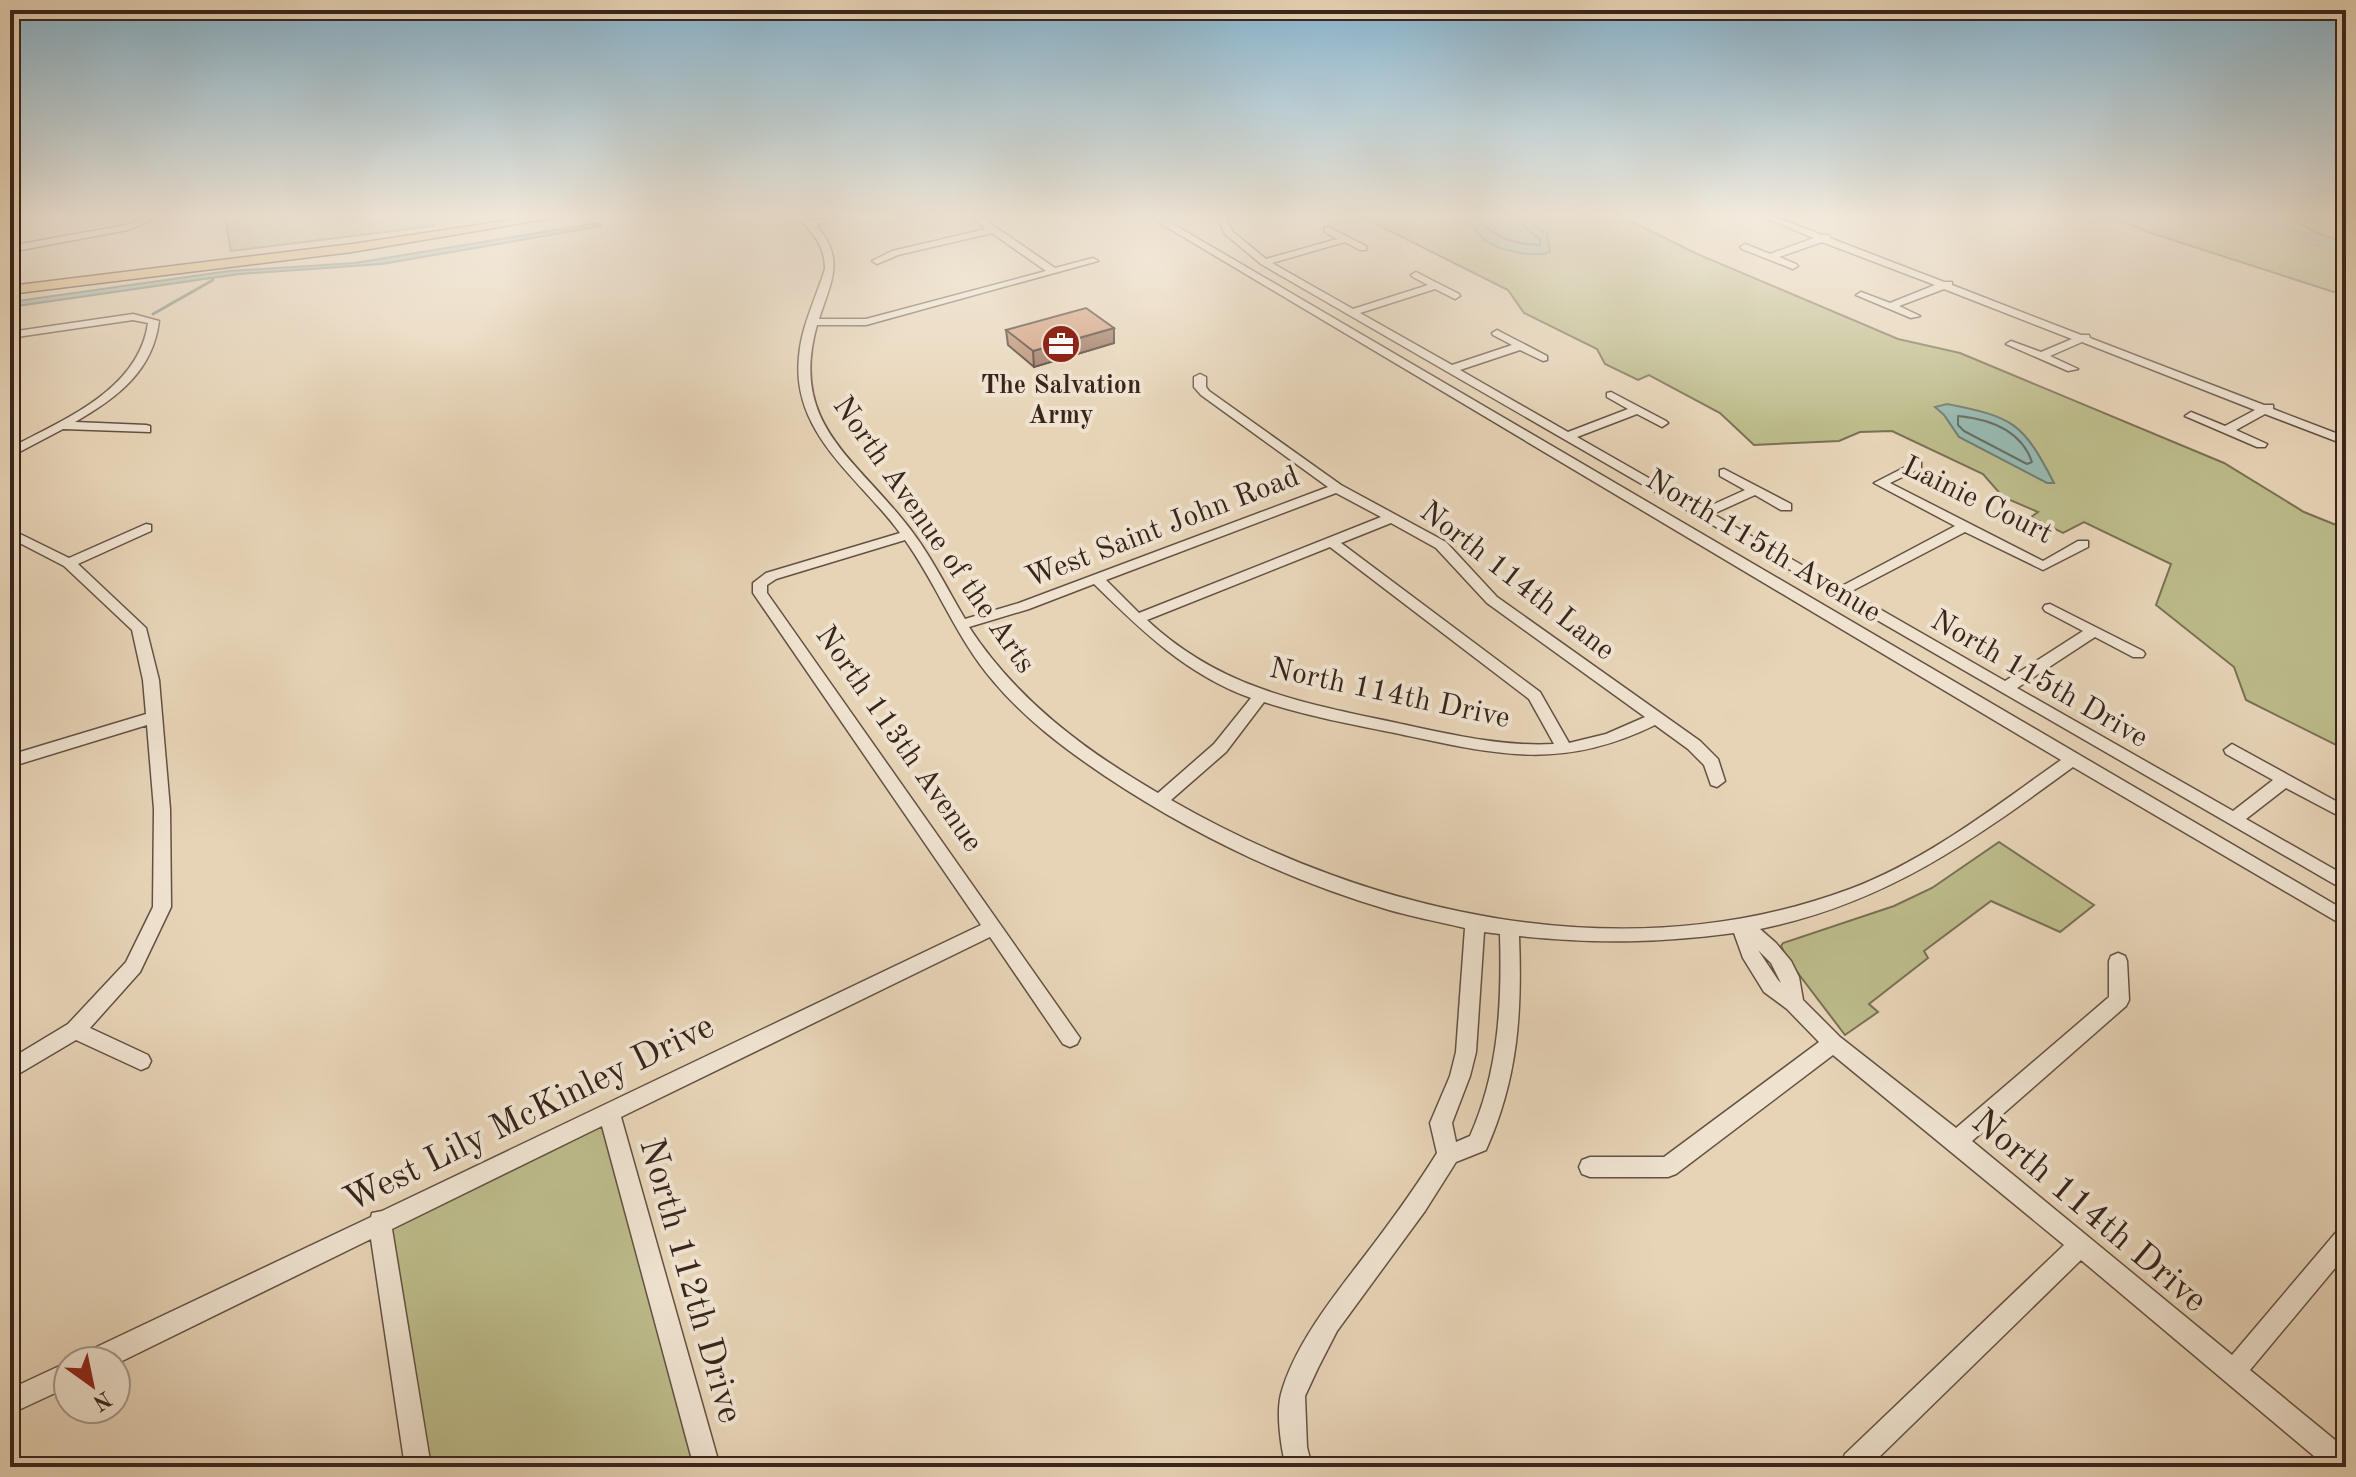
<svg xmlns="http://www.w3.org/2000/svg" width="2356" height="1477" font-family="'Old Standard TT',serif">
	<style>
		.green { fill: #bcbb8a; stroke: #7a7053; stroke-width: 2 }
		.water { fill: #97b8af; stroke: #717d74; stroke-width: 2 }
		.lines { fill: none; stroke-linecap: round; stroke-linejoin: round }
		.shore { stroke: #686e66; stroke-width: 2 }
		.stream { stroke: #717d74; stroke-width: 3 }
		.river { fill: #97b8af; fill-rule: evenodd }
		.minor-casing { stroke: #645143; stroke-width: 3 }
		.major-casing { stroke: #38251c; stroke-width: 3 }
		.minor { fill: #efe3d0; fill-rule: evenodd }
		.major { fill: #e4ba7c; fill-rule: evenodd }
		.wall { fill: #b48165; stroke: #38251c; stroke-width: 2 }
		.shaded-wall { fill: #926952; stroke: #38251c; stroke-width: 2 }
		.building { fill: #d19675; stroke: #38251c; stroke-width: 2 }
		.labels { text-anchor: middle; stroke-width: 8; stroke-linejoin: round; paint-order: stroke }
		.far-poi-label { font-size: 26px; font-weight: bold; fill: #38251c; stroke: #efe3d0 }
		.street-label { font-size: 30px; fill: #38251c; stroke: #efe3d0 }
		.near-street-label { font-size: 36px; fill: #38251c; stroke: #efe3d0 }
	</style>
	<rect width="100%" height="100%" fill="#e7d4b7"/>
	<filter id="stains"><feTurbulence type="fractalNoise" baseFrequency=".0025" numOctaves="4"/><feColorMatrix values="0 0 0 0 .2 0 0 0 0 .09 0 0 0 0 .02 0 0 0 .5 -.17"/></filter>
	<radialGradient id="worn" r=".72"><stop offset=".6" stop-color="#630" stop-opacity="0"/><stop offset="1" stop-color="#630" stop-opacity=".3"/></radialGradient>
	<path class="green" d="M 225,217 L 429,217 L 434,226 L 231,251 Z
		M 1362,217 L 1623,217 L 1695,253 L 1898,339 L 1960,353 L 2224,463 L 2304,512 L 2346,529 L 2346,750 L 2246,700 L 2234,667 L 2156,605 L 2171,564 L 2084,522 L 2063,533 L 2031,517 L 2038,512 L 2003,497 L 1983,474 L 1892,431 L 1860,432 L 1839,441 L 1754,445 L 1720,413 L 1649,375 L 1638,380 L 1605,364 L 1597,349 L 1524,313 L 1508,290 Z
		M 2113,217 L 2258,217 L 2317,245 L 2346,252 L 2346,296 L 2148,232 Z
		M 2286,217 L 2346,217 L 2346,243 L 2316,233 Z
		M 1999,842 L 2094,905 L 2060,932 L 1991,901 L 1924,951 L 1928,958 L 1869,1004 L 1878,1012 L 1845,1035 L 1788,960 L 1781,946 L 1783,943 L 1894,906 L 1932,888 Z
		M 609,1113 L 707,1467 L 418,1467 L 380,1221 Z"/>
	<path class="water" d="M 1464,217 L 1521,217 L 1547,233 L 1550,252 C 1535,258 1500,251 1486,241 C 1477,235 1472,224 1464,217 Z
		M 598,223 L 602,226 L 382,264 L 239,274 L 10,307 L 10,302 L 229,271 L 355,263 Z
		M 1947,404 C 2014,417 2023,423 2054,483 L 2047,483 L 1959,437 L 1944,415 L 1935,407 Z"/>
	<g class="lines">
		<path class="shore" d="M 1476,217 C 1494,238 1513,244 1540,245 L 1540,239 L 1523,226 L 1521,217
			M 1958,416 C 1989,419 2021,430 2032,462 L 2027,464 L 1964,431 L 1958,425 Z"/>
		<path class="stream" d="M 153,314 L 213,280"/>
		<path class="river" d="M 2258,217 L 2278,217 L 2301,230 L 2346,245 L 2346,255 L 2289,236 Z"/>
		<g class="minor-casing">
			<path id="minor" d="M 146,217 L 159,217 L 128,230 L 10,252 L 10,246 L 126,225 Z
				M 798,217 L 807,217 L 811,221 L 844,217 L 816,225 C 846,259 831,281 819,319 L 866,319 L 1046,271 L 992,233 L 898,255 L 877,264 L 872,261 L 892,251 L 986,229 L 971,217 L 981,217 L 1055,268 L 1093,258 L 1098,261 L 866,325 L 817,325 C 790,421 850,454 903,520 C 928,550 945,585 965,619 L 1019,603 L 1328,487 L 1201,395 L 1194,387 L 1194,377 L 1200,374 L 1206,377 L 1206,387 L 1209,391 L 1341,485 L 1446,542 L 1497,597 L 1700,741 L 1718,759 L 1725,781 L 1717,787 L 1711,785 L 1704,765 L 1688,749 L 1655,725 C 1560,772 1493,754 1395,733 C 1351,724 1307,716 1264,702 L 1226,752 L 1171,800 C 1372,916 1626,972 1850,889 C 1927,860 1994,807 2061,760 L 1150,217 L 1161,217 L 2346,911 L 2346,927 L 2073,767 C 1972,841 1886,903 1760,929 L 1776,943 L 1791,961 L 1799,977 L 1803,1000 L 1840,1037 L 1956,1128 L 2109,997 L 2109,961 L 2111,956 L 2118,953 L 2125,956 L 2127,961 L 2129,1000 L 2126,1006 L 1972,1141 L 2232,1355 L 2338,1230 L 2346,1227 L 2346,1255 L 2250,1370 L 2346,1449 L 2346,1467 L 2327,1467 L 2081,1260 L 1872,1464 L 1873,1467 L 1843,1467 L 1841,1463 L 1845,1454 L 2064,1245 L 1833,1055 L 1676,1174 L 1668,1177 L 1590,1177 L 1582,1174 L 1579,1167 L 1582,1160 L 1590,1157 L 1664,1157 L 1819,1042 L 1787,1009 L 1764,992 L 1743,958 L 1734,933 C 1658,943 1595,944 1519,936 C 1522,1014 1518,1078 1486,1150 L 1456,1162 L 1425,1211 L 1337,1331 L 1318,1368 L 1305,1396 L 1307,1447 L 1312,1467 L 1286,1467 C 1281,1448 1276,1414 1281,1394 C 1294,1346 1333,1297 1363,1258 C 1389,1224 1414,1190 1437,1153 L 1430,1123 L 1450,1076 L 1456,1052 L 1465,928 C 1440,922 1414,917 1389,910 C 1287,880 1192,834 1105,776 C 1065,749 1025,719 994,682 C 956,638 939,588 905,540 L 776,579 L 767,585 L 767,593 L 1080,1038 L 1077,1044 L 1070,1047 L 1063,1044 L 990,937 L 621,1117 L 720,1467 L 694,1467 L 602,1126 L 392,1229 L 431,1467 L 405,1467 L 371,1239 L 116,1364 L 116,1361 L 83,1361 L 86,1352 L 371,1217 L 372,1213 L 382,1211 L 981,925 L 753,593 L 753,583 L 766,573 L 900,533 C 860,478 791,434 799,357 C 801,327 816,298 825,269 C 825,245 813,234 798,217 ZM 1336,493 L 1381,517 L 1139,613 L 1106,580 ZM 1391,523 L 1436,548 L 1487,603 L 1645,717 L 1606,734 L 1569,743 L 1540,692 L 1341,543 ZM 1330,547 L 1529,699 L 1554,744 C 1501,747 1449,734 1397,723 C 1303,703 1221,689 1147,620 ZM 1094,584 C 1142,631 1187,675 1251,698 L 1214,744 L 1158,793 C 1084,750 1016,699 969,627 L 1029,609 ZM 1484,932 L 1500,934 C 1502,1004 1499,1071 1470,1136 L 1456,1142 L 1452,1123 L 1470,1076 L 1476,1052 ZM 1758,950 L 1771,963 L 1781,983 L 1778,980 Z
				M 1217,217 L 1226,217 L 1232,231 L 1266,259 L 1337,239 L 1325,232 L 1325,228 L 1328,227 L 1366,246 L 1366,250 L 1360,250 L 1345,242 L 1272,263 L 1353,309 L 1428,285 L 1413,277 L 1411,275 L 1416,272 L 1459,294 L 1460,296 L 1455,299 L 1435,289 L 1360,313 L 1452,365 L 1512,345 L 1493,335 L 1492,333 L 1497,330 L 1547,356 L 1547,360 L 1543,361 L 1520,350 L 1460,370 L 1568,432 L 1628,409 L 1607,397 L 1607,393 L 1611,392 L 1666,421 L 1668,423 L 1662,427 L 1637,414 L 1577,437 L 1703,509 L 1745,490 L 1720,476 L 1720,470 L 1724,469 L 1791,504 L 1791,510 L 1781,510 L 1755,495 L 1713,514 L 1840,587 L 1955,526 L 1874,483 L 1917,461 L 1921,462 L 1921,468 L 1890,483 L 2043,561 L 2078,541 L 2088,541 L 2088,547 L 2043,570 L 1965,532 L 1850,592 L 2005,681 L 2083,631 L 2045,611 L 2043,608 L 2045,605 L 2050,604 L 2143,651 L 2145,654 L 2143,657 L 2133,657 L 2095,637 L 2017,688 L 2233,811 L 2273,780 L 2226,754 L 2224,750 L 2232,744 L 2343,805 L 2345,809 L 2343,813 L 2337,815 L 2286,788 L 2246,819 L 2346,876 L 2346,891 L 1261,264 L 1225,234 Z
				M 1671,217 L 1683,217 L 1685,219 L 1680,222 Z
				M 1763,217 L 1775,217 L 1822,235 L 1829,235 L 1830,238 L 1944,282 L 1952,282 L 1952,285 L 2081,335 L 2089,335 L 2090,338 L 2264,405 L 2273,405 L 2273,409 L 2346,437 L 2346,445 L 2265,414 L 2236,430 L 2267,444 L 2265,447 L 2257,447 L 2185,416 L 2191,412 L 2225,426 L 2255,410 L 2082,342 L 2050,356 L 2078,369 L 2068,371 L 2006,344 L 2011,341 L 2041,352 L 2072,339 L 1944,289 L 1899,306 L 1920,316 L 1911,318 L 1856,295 L 1861,292 L 1890,303 L 1935,285 L 1822,242 L 1779,257 L 1796,264 L 1798,266 L 1793,269 L 1742,249 L 1740,247 L 1745,244 L 1770,254 L 1814,238 Z
				M 133,314 L 159,321 C 153,371 117,398 75,422 L 146,425 L 150,426 L 150,432 L 63,429 L 10,457 L 10,448 C 63,420 139,390 148,323 L 133,320 L 10,338 L 10,332 Z
				M 146,524 L 151,525 L 151,531 L 78,564 L 146,628 L 159,680 L 170,809 L 171,907 L 140,972 L 90,1028 L 148,1055 L 151,1061 L 148,1067 L 141,1070 L 76,1040 L 10,1079 L 10,1059 L 68,1024 L 126,962 L 153,907 L 154,809 L 147,725 L 10,767 L 10,755 L 146,714 L 143,680 L 132,630 L 64,566 L 10,538 L 10,529 L 69,558 Z
				M 68,1362 L 68,1387 L 10,1414 L 10,1389 Z"/>
		</g>
		<g class="major-casing">
			<path id="major" d="M 529,217 L 558,217 L 352,252 L 10,294 L 10,286 L 352,244 Z"/>
		</g>
		<use href="#minor" class="minor"/>
		<use href="#major" class="major"/>
	</g>
	<path class="wall" d="M 1114,328 L 1114,343 L 1034,367 L 1008,345 L 1006,330 Z"/>
	<path class="shaded-wall" d="M 1114,328 L 1114,343 L 1034,367 L 1033,351 Z"/>
	<path class="building" d="M 1086,308 L 1114,328 L 1033,351 L 1006,330 Z"/>
	<linearGradient id="sky" x2="0" y2="1"><stop stop-color="#87b6d1"/><stop offset="0.51" stop-color="#f4ecdf"/><stop offset="1" stop-color="#f4ecdf" stop-opacity="0"/></linearGradient>
	<rect width="2356" height="424" fill="url(#sky)"/>
	<defs>
		<g id="office-disc" transform="scale(2)"><circle r="9.5" fill="#8f2418" stroke="#efe3d0"/><path d="M-6-3h4V-5.5h4V-3h4V5H-6ZM-1-4.5V-3h2v-1.5ZM-6 0V1H6V0Z" fill="#fff"/></g>
	</defs>
	<g fill-rule="evenodd">
		<use href="#office-disc" x="1061" y="344"/>
	</g>
	<g class="labels">
		<g class="far-poi-label">
			<text x="1061" y="393">The Salvation<tspan x="1061" dy="30">Army</tspan></text>
		</g>
		<g class="street-label">
			<text transform="translate(1978 499) rotate(26)" y="10">Lainie Court</text>
			<text transform="translate(1162 526) rotate(-21)" y="10">West Saint John Road</text>
			<text transform="translate(935 534) rotate(55)" y="10">North Avenue of the Arts</text>
			<text transform="translate(1764 545) rotate(31)" y="10">North 115th Avenue</text>
			<text transform="translate(1518 580) rotate(38)" y="10">North 114th Lane</text>
			<text transform="translate(2040 678) rotate(30)" y="10">North 115th Drive</text>
			<text transform="translate(1390 692) rotate(12)" y="10">North 114th Drive</text>
			<text transform="translate(900 738) rotate(55)" y="10">North 113th Avenue</text>
		</g>
		<g class="near-street-label">
			<text transform="translate(528 1111) rotate(-26)" y="13">West Lily McKinley Drive</text>
			<text transform="translate(2091 1209) rotate(40)" y="13">North 114th Drive</text>
			<text transform="translate(693 1280) rotate(74)" y="13">North 112th Drive</text>
		</g>
	</g>
	<rect width="2356" height="1477" fill="none" stroke="#e7d4b7" stroke-width="40"/>
	<rect x="12" y="12" width="2332" height="1453" fill="none" stroke="#38251c" stroke-width="4"/>
	<rect x="20" y="20" width="2316" height="1437" fill="none" stroke="#38251c" stroke-width="2"/>
	<g transform="translate(92 1385) rotate(147)"><circle r="38" fill="#efe3d0" stroke="#a69788" stroke-width="2"/>
	<path d="M0-6L14 30L0 20L-14 30Z" fill="#8f2418"/>
	<text y="-12" font-size="22" font-weight="bold" text-anchor="middle" fill="#38251c">N</text>
	</g>
	<rect width="100%" height="100%" filter="url(#stains)"/>
	<rect width="100%" height="100%" fill="url(#worn)"/>
</svg>
